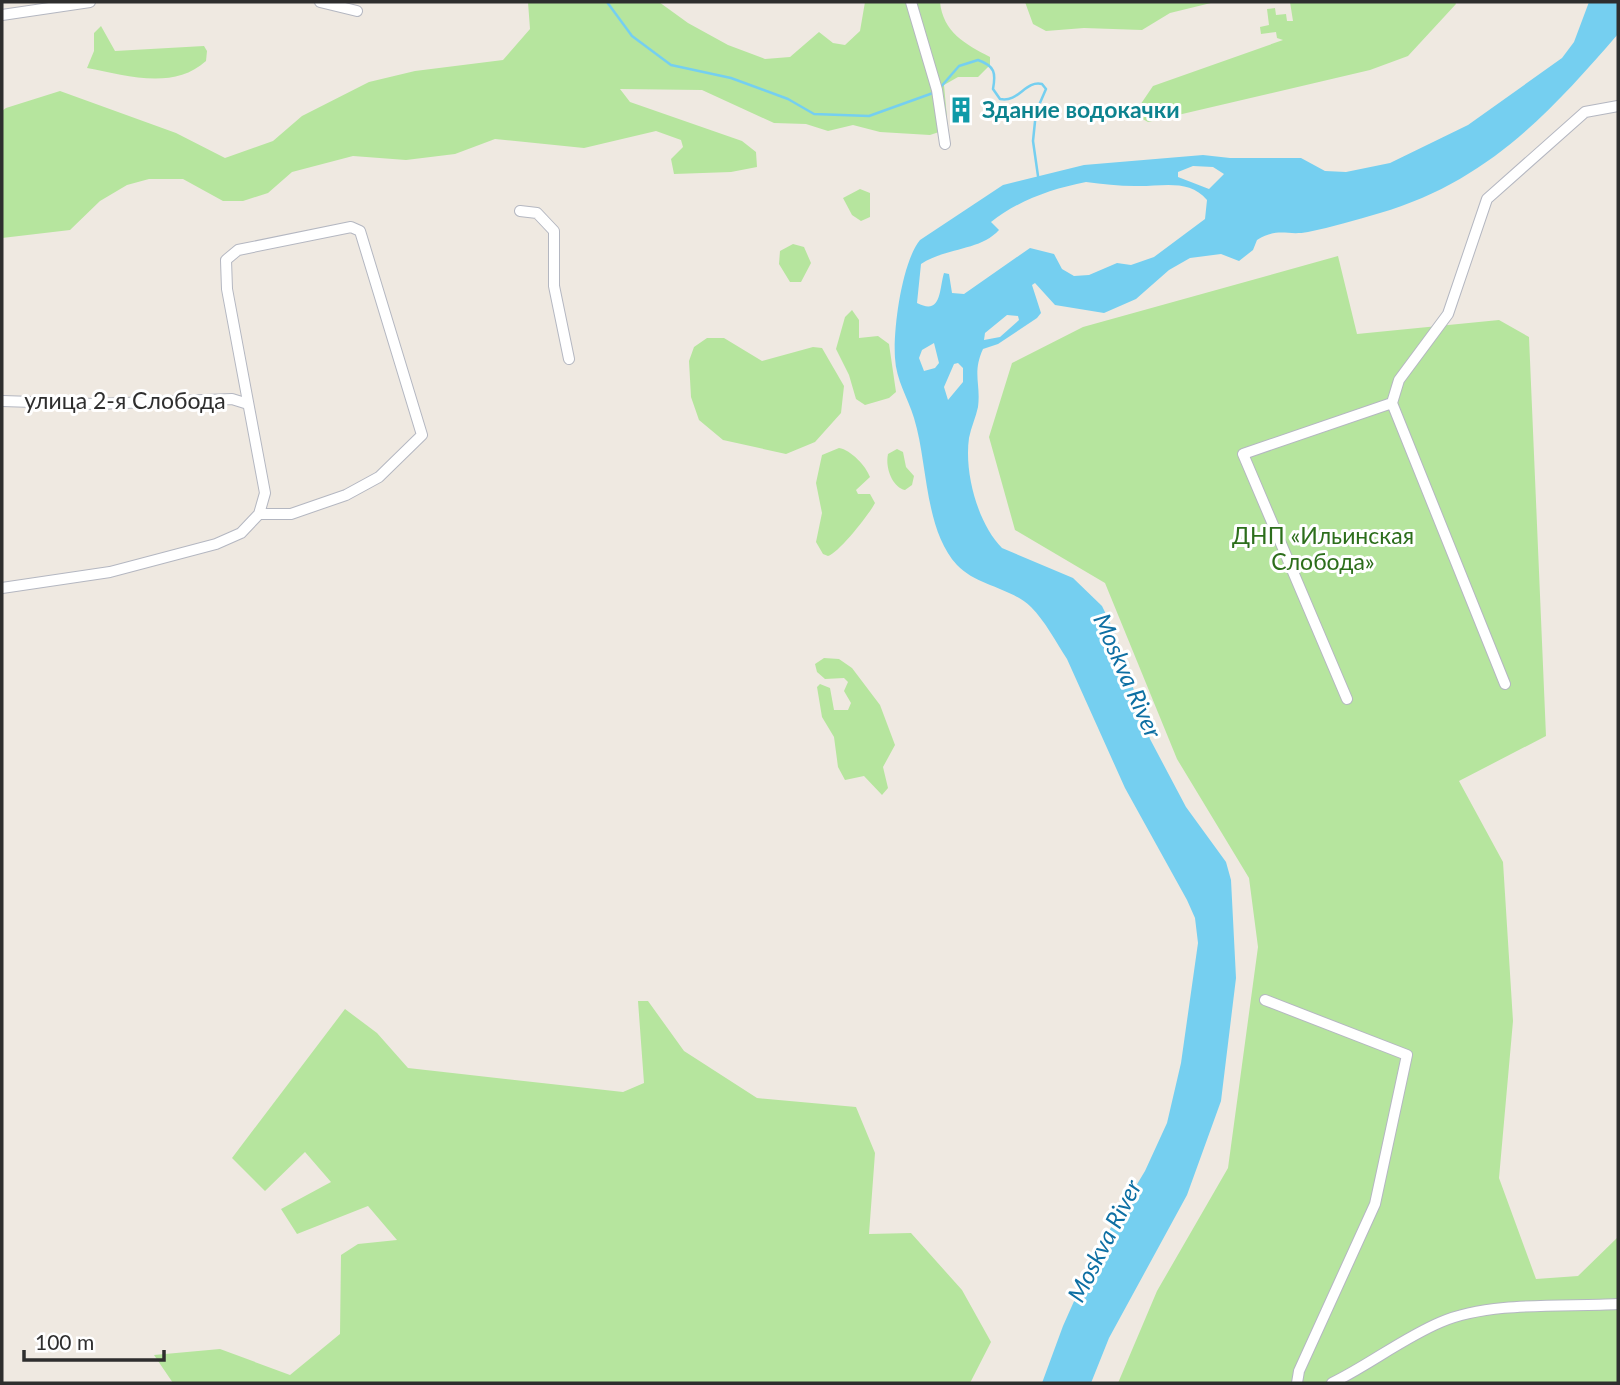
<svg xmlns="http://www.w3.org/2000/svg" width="1620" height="1385" font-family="Lato,sans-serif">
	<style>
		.green { fill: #b6e59e }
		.water { fill: #75cff0; fill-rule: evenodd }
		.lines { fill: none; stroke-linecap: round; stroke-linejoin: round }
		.stream { stroke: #75cff0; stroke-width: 2.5 }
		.minor-casing { stroke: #b4b7c1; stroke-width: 12 }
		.minor { stroke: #fff; stroke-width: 10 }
		.labels { text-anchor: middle; stroke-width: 6; stroke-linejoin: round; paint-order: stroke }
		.culture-label { font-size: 23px; font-weight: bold; fill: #0d838f; stroke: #fff; text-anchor: start }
		.street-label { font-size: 23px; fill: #2e2e2e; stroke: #fff }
		.park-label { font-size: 23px; fill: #2c6e1b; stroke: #fff }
		.water-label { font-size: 24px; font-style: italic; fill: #0d6fa3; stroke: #fff }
	</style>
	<rect width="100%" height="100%" fill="#efe9e1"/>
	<path class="green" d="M 528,2 L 659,2 L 688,23 L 728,45 L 765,59 L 790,57 L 819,32 L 833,43 L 845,45 L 860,31 L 865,2 L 940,2 C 943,32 965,44 990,57 L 990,65 L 978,77 L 958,77 L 944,85 L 948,129 L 930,135 L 880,132 L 853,125 L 828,131 L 806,124 L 774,123 L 702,90 L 620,89 L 630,102 L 742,141 L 756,152 L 757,167 L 731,172 L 674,174 L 671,159 L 683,147 L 681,140 L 656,131 L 584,148 L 495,139 L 455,154 L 406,160 L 353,156 L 292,172 L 268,193 L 243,201 L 223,201 L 183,179 L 149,179 L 127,185 L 100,201 L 70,230 L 2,238 L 2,111 L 6,108 L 60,91 L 176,133 L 225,158 L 273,141 L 302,116 L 369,82 L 415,71 L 503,60 L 530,29 Z
		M 1025,2 L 1215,2 L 1170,13 L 1142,30 L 1084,28 L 1046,31 L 1033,24 Z
		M 1290,2 L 1455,2 L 1456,4 L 1408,56 L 1370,70 L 1148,122 L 1134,114 L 1153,86 L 1283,40 L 1277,38 L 1276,32 L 1261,34 L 1260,27 L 1269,25 L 1267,9 L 1275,8 L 1276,15 L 1286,14 L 1287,21 L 1293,21 Z
		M 101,26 L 115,51 L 204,46 L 207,51 L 206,61 C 173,91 125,75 87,68 L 94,51 L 94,33 Z
		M 860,189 L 870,193 L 870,217 L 861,221 L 852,215 L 843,198 Z
		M 793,244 L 804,247 L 811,263 L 801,282 L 790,282 L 779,264 L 780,251 Z
		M 1338,256 L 1357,334 L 1499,320 L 1529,337 L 1546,736 L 1459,781 L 1503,862 L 1513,1021 L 1499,1178 L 1536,1279 L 1578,1276 L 1618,1237 L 1618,1383 L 1118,1383 L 1157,1291 L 1228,1168 L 1258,947 L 1249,878 L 1177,759 L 1105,583 L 1015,530 L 989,437 L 1012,363 L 1083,327 Z
		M 852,310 L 859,320 L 859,338 L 878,336 L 889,344 L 896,392 L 889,398 L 865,405 L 856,399 L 849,375 L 836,349 L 845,317 Z
		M 707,338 L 724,338 L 762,361 L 813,347 L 822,348 L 844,386 L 841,413 L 815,442 L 786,454 L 723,440 L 699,420 L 691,397 L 689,361 L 694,347 Z
		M 839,448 C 851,450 866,466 870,477 L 856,490 L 858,494 L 870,494 L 875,503 C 870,513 839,553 828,556 L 823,554 L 816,542 L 822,513 L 816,483 L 822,455 Z
		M 897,449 L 903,452 L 906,467 L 914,476 L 912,485 L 905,490 C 892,487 885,467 888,454 Z
		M 824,658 L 839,659 L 852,668 L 880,705 L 895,745 L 883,767 L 888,788 L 882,795 L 864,776 L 845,780 L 838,767 L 834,737 L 822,717 L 817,687 L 820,684 L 830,688 L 834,710 L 848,710 L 851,703 L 844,691 L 848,682 L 844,678 L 825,679 L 817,672 L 815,664 Z
		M 638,1001 L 648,1001 L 684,1051 L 757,1098 L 856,1107 L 875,1153 L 869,1234 L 911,1233 L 962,1290 L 991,1342 L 970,1383 L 173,1383 L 154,1355 L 220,1349 L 290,1375 L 340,1334 L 341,1255 L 358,1244 L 397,1240 L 368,1206 L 297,1234 L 281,1209 L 331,1182 L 305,1152 L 265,1191 L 232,1158 L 345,1009 L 377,1033 L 408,1068 L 623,1092 L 644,1083 Z"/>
	<path class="water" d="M 1589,2 L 1618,2 L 1618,34 C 1549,114 1486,182 1380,213 C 1356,220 1332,227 1308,232 C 1287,236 1278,227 1257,240 L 1253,250 L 1239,261 L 1221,254 L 1190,258 L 1169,270 L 1136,299 L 1104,313 L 1055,305 L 1035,283 L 1032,285 L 1041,313 L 1037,318 L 998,344 L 983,349 C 972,373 981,384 978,407 C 976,417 971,427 969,438 C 964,473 978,524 1002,548 L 1073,578 L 1102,606 L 1115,633 L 1150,739 L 1186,807 L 1226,862 L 1231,880 L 1236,978 L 1221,1101 L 1187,1195 L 1109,1338 L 1091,1383 L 1042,1383 L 1063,1326 L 1095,1254 L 1145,1171 L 1167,1123 L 1181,1063 L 1198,943 L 1195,918 L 1187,900 L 1125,788 L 1067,659 C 1056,642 1045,621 1031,607 C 1010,587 977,586 957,565 C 924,529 928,463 914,418 C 908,398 896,380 895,358 C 893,329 902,262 920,240 L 1003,185 L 1084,165 L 1203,155 L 1230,158 L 1301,158 L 1325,171 L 1346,172 L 1390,163 L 1468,125 L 1562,58 L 1574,42 ZM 1193,166 L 1213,167 L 1224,174 L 1209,189 L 1178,177 L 1178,172 ZM 1086,182 C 1102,184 1119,186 1135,186 C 1160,187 1189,178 1207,200 L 1205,219 L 1154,257 L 1131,265 L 1117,263 L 1089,275 L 1074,276 L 1062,269 L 1054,254 L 1030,248 L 964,294 L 952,293 L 949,274 L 944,273 C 939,289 942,316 917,303 L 921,264 C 947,247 980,251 999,230 L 991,222 C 1019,200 1051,189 1086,182 ZM 1007,315 L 1018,316 L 1019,320 L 1000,337 L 984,340 L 985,333 ZM 934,343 L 939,363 L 935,368 L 924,371 L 919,358 L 922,350 ZM 958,363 L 963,368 L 963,382 L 948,400 L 944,387 L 954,364 Z"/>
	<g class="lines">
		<path class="stream" d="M 607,2 L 632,36 L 671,65 L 731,78 L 788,99 L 814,114 L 869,116 L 933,93
			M 939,89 L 959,66 L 978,60 C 995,66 996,73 993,89 L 1000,99 C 1019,103 1025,80 1042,84 L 1046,89 L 1036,112 L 1033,141 L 1038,176"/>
		<g class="minor-casing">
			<path id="minor" d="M 320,2 L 357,11
				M 911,2 L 937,90 L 945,144
				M 2,15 L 90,2
				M 520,211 L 537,213 L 554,231 L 554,286 L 569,359
				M 2,401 L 96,404 L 232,399 L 248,404
				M 1392,403 L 1399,380 L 1448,314 L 1487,199 L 1585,112 L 1618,106
				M 2,588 L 110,572 L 216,544 L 241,533 L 259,514 L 265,493 L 227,289 L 226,260 L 238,250 L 351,227 L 360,231 L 422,435 L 379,477 L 346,495 L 291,514 L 259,514
				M 1347,699 L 1243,454 L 1392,403 L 1505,684
				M 1265,1000 L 1407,1055 L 1375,1204 L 1299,1371 L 1297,1383
				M 1332,1383 C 1369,1365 1403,1338 1441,1322 C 1490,1301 1564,1307 1618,1304"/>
		</g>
		<use href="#minor" class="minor"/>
	</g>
	<defs>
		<g id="building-bare" transform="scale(2.1)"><path d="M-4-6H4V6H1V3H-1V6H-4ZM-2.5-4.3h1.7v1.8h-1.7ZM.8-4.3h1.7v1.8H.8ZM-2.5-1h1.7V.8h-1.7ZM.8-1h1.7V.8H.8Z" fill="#0f9aa8" stroke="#fff" stroke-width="2.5" paint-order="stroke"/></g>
	</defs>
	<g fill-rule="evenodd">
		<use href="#building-bare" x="961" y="110"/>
	</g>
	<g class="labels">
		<g class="culture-label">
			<text x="982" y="118">Здание водокачки</text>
		</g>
		<g class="street-label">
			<text x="125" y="409">улица 2-я Слобода</text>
		</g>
		<g class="park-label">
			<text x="1323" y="544">ДНП «Ильинская<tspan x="1323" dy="26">Слобода»</tspan></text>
		</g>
		<g class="water-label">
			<text transform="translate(1127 676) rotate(66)" y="8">Moskva River</text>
			<text transform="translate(1105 1241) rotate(-63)" y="8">Moskva River</text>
		</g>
	</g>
	<rect width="1620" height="1385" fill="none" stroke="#2e2e2e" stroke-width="7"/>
	<path d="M24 1350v10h140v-10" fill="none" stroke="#2e2e2e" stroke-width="3.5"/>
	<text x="35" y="1350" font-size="21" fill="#2e2e2e" stroke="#ffffff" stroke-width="5" paint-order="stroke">100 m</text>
</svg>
